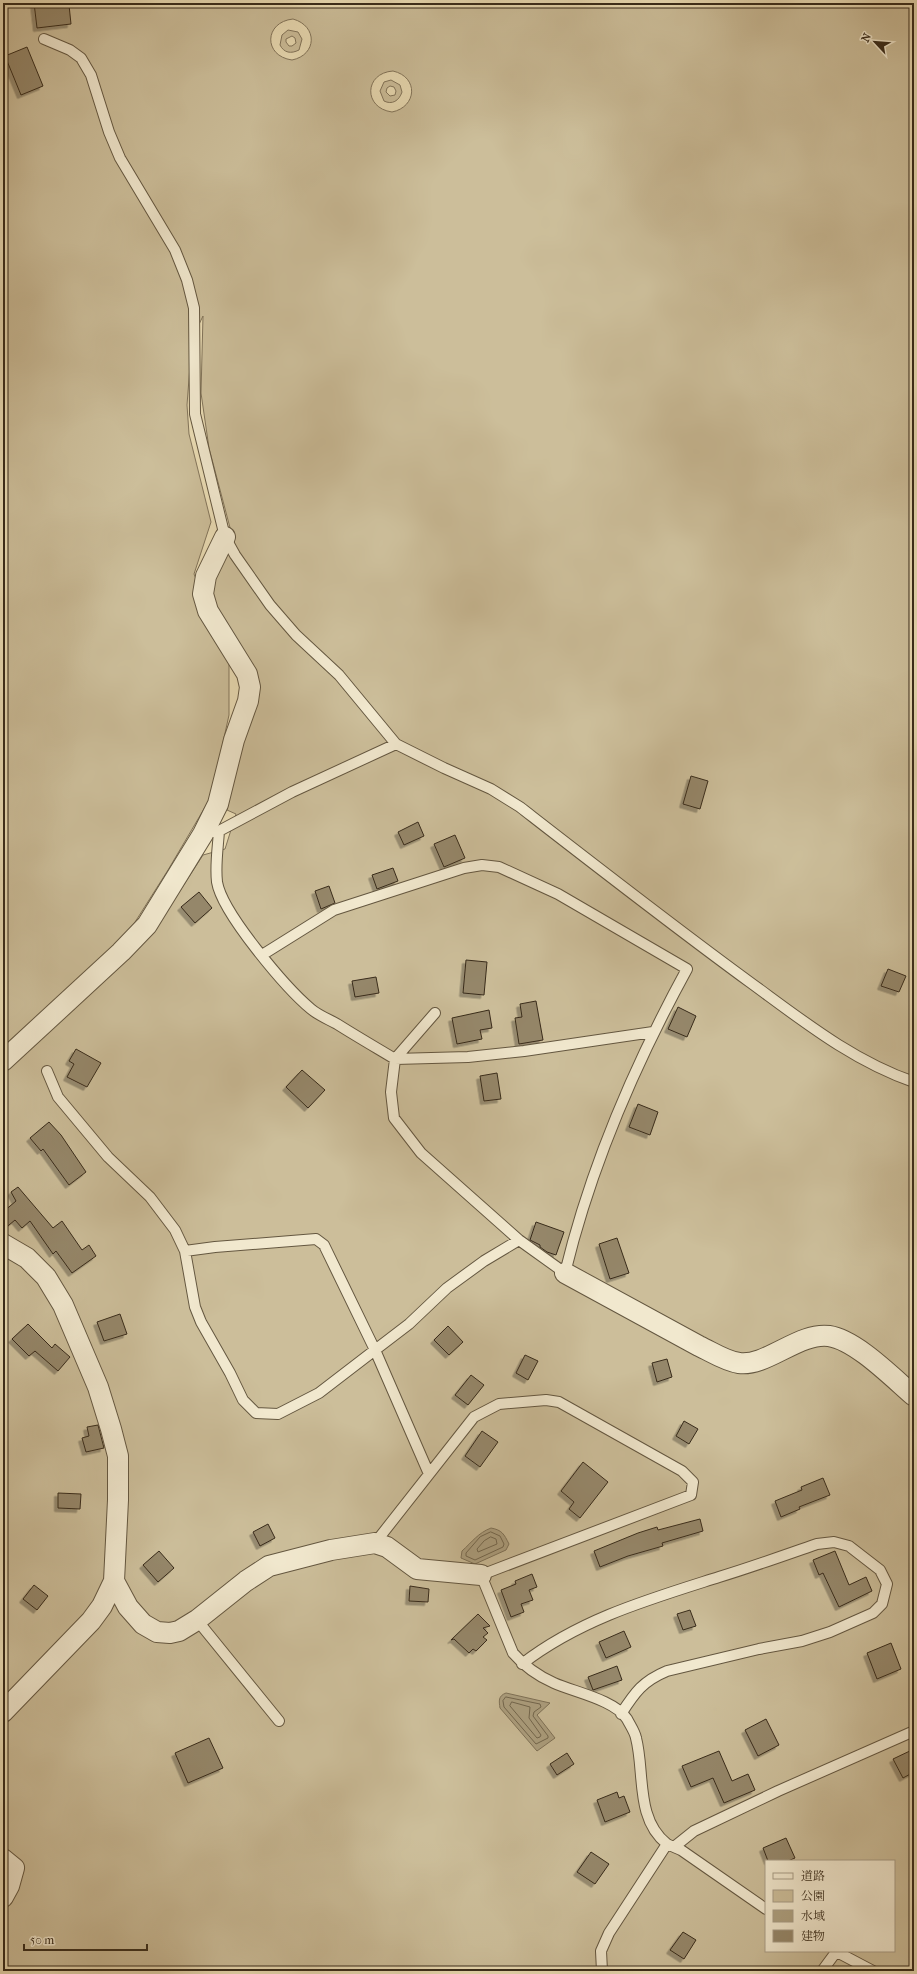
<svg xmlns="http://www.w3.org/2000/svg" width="917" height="1974" font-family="'IM FELL French Canon','Noto Serif JP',serif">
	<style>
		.green { fill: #ccbe9a; stroke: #82745a; fill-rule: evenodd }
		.water { fill: #ada080; stroke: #7e7157 }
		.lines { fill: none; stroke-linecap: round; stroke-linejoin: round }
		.shore { stroke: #72664d; stroke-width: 1 }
		.building { fill: #95876a; stroke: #382b1a; filter: url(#shadow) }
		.lane-casing { stroke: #645740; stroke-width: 12 }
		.street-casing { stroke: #645740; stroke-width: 22 }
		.lane { stroke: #f1e8ce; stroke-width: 10 }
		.street { stroke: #f1e8ce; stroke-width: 20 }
	</style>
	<defs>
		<filter id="shadow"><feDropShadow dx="-3.5" dy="3.5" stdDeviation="0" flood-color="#0004"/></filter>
	</defs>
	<rect width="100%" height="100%" fill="#eadcb4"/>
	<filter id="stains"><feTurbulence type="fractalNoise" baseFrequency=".005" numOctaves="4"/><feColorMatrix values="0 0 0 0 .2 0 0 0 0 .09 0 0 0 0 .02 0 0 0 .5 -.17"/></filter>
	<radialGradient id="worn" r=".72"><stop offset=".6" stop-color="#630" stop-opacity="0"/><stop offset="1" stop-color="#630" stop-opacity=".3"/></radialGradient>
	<path class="green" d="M 3,3 L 914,3 L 914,1971 L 3,1971 ZM 293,19 C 318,26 317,55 292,60 C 263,56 264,22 293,19 ZM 393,71 C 419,77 417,107 392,112 C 363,108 364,73 393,71 ZM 203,316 L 201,393 L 209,448 L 233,539 L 209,591 L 215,611 L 257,673 L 259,694 L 237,760 L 227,810 L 236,814 L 225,849 L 203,855 L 176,897 L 139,947 L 130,930 L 168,870 L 211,797 L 229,715 L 229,659 L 194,574 L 211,522 L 189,434 L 187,405 L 192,339 ZM 766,1861 L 894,1861 L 894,1951 L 766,1951 Z
		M 288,30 L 298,32 L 302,39 L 299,50 C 291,54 284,53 280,45 L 282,35 ZM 292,36 L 295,38 L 296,43 L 292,46 L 289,46 L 286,42 L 286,39 Z
		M 391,80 L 400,85 L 402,92 C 399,101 392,105 384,101 L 380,91 L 384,82 ZM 390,86 L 394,87 L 396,91 L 395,95 L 390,96 L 386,92 L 387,88 Z"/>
	<path class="water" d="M 491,1528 C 502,1530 504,1534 509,1544 L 506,1550 L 475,1564 L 461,1558 L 462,1551 C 472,1542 478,1533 491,1528 Z
		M 506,1693 L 550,1703 L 537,1715 L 555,1738 L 537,1751 L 500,1708 C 499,1701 498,1696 506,1693 Z"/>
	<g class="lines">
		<path class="shore" d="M 491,1532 L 500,1536 L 504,1544 L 503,1547 L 475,1560 L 466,1556 L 466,1553 L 480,1537 Z
			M 491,1537 L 496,1539 L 497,1544 L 478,1552 L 477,1549 L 484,1541 Z
			M 506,1697 L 540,1704 L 541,1707 L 534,1712 L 533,1716 L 548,1736 L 548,1738 L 536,1744 L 504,1707 L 503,1701 Z
			M 512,1702 L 530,1707 L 529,1718 L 541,1735 L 540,1737 L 537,1738 L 510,1706 Z"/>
	</g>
	<path class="building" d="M 34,3 L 63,3 L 63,6 L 69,5 L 71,24 L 37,28 Z
		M 27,47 L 43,86 L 21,95 L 5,56 Z
		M 691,776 L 708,781 L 700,809 L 683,804 Z
		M 418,822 L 424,836 L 404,845 L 398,832 Z
		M 455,835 L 465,858 L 444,867 L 434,844 Z
		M 393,868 L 398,881 L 377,889 L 372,875 Z
		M 329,886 L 335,903 L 321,909 L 315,891 Z
		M 199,892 L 212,908 L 195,923 L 181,907 Z
		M 466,960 L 487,962 L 484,995 L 463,993 Z
		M 888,969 L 906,976 L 899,992 L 881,986 Z
		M 376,977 L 379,993 L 355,997 L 352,981 Z
		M 536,1001 L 543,1040 L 519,1044 L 515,1018 L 522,1017 L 520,1004 Z
		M 678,1007 L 696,1016 L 687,1037 L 668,1029 Z
		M 489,1010 L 492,1028 L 480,1030 L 482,1039 L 457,1044 L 452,1018 Z
		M 76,1049 L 101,1063 L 87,1087 L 67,1077 L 74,1064 L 69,1061 Z
		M 302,1070 L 325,1090 L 308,1108 L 286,1087 Z
		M 497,1073 L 501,1099 L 484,1101 L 480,1076 Z
		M 638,1104 L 658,1112 L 650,1135 L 629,1127 Z
		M 49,1122 L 61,1135 L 86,1172 L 69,1185 L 43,1149 L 41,1151 L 30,1138 Z
		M 18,1187 L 53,1228 L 62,1221 L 82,1250 L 89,1245 L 96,1256 L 72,1273 L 56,1251 L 53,1254 L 30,1221 L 22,1228 L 15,1220 L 3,1230 L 3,1212 L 16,1201 L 11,1192 Z
		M 536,1222 L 564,1232 L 556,1255 L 547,1252 L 540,1247 L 540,1245 L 530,1240 Z
		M 617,1238 L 629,1273 L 610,1279 L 599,1244 Z
		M 120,1314 L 127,1334 L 104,1341 L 97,1322 Z
		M 28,1324 L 52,1348 L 55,1344 L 70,1357 L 58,1371 L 35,1351 L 29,1356 L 12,1339 Z
		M 448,1326 L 463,1342 L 449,1355 L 434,1340 Z
		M 525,1355 L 538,1361 L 528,1380 L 516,1373 Z
		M 667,1359 L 672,1377 L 657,1382 L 652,1363 Z
		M 471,1375 L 484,1385 L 468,1405 L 455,1395 Z
		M 684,1421 L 698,1429 L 689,1444 L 676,1436 Z
		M 98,1425 L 104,1448 L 86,1452 L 82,1438 L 89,1436 L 87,1427 Z
		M 482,1431 L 498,1442 L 480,1467 L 465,1456 Z
		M 583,1462 L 608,1482 L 580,1518 L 569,1509 L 574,1502 L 561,1491 Z
		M 823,1478 L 830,1495 L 799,1507 L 800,1509 L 781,1517 L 775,1501 L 802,1490 L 801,1487 Z
		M 58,1493 L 81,1494 L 80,1509 L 58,1508 Z
		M 700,1519 L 703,1531 L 662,1543 L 663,1546 L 628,1556 L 600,1567 L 594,1551 L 638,1533 L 657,1527 L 658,1530 Z
		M 268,1524 L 275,1538 L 260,1546 L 253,1532 Z
		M 159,1551 L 174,1568 L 158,1582 L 143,1565 Z
		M 835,1551 L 849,1585 L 866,1577 L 872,1591 L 839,1607 L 823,1573 L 819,1575 L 813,1560 Z
		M 532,1574 L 537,1587 L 529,1590 L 533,1600 L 521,1604 L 524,1612 L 511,1617 L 501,1590 L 516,1584 L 515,1581 Z
		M 34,1585 L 48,1596 L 37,1610 L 23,1599 Z
		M 410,1586 L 429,1589 L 428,1602 L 409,1601 Z
		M 690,1610 L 696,1626 L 683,1630 L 677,1614 Z
		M 478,1614 L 490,1626 L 483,1628 L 488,1633 L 483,1637 L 487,1640 L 476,1651 L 473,1649 L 469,1653 L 454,1639 L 451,1640 Z
		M 624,1631 L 631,1647 L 606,1658 L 599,1642 Z
		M 891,1643 L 901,1669 L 877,1679 L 867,1653 Z
		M 617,1666 L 622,1680 L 593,1690 L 588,1677 Z
		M 766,1719 L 779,1745 L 758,1756 L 745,1730 Z
		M 209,1738 L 223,1768 L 188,1783 L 175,1753 Z
		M 914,1749 L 914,1772 L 903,1778 L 893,1759 Z
		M 719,1751 L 732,1781 L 748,1774 L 755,1790 L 724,1803 L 713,1778 L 691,1787 L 682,1766 Z
		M 567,1753 L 574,1764 L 557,1775 L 550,1764 Z
		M 617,1792 L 619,1798 L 624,1796 L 630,1812 L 605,1822 L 597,1800 Z
		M 786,1838 L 795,1858 L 788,1861 L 768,1861 L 763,1848 Z
		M 591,1852 L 609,1864 L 595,1884 L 577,1872 Z
		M 683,1932 L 696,1940 L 684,1959 L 670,1950 Z"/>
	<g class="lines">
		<g class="lane-casing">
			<path id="lane" d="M 44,39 L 70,50 L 81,58 L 91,75 L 109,132 L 120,158 L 175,250 L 187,280 L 194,308 L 195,414 L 225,537 L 235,555 L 270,605 L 296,635 L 339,675 L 396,744 L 444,768 L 491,789 L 520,807 C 596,866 673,926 751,983 C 803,1021 853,1061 914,1082
				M 219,831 C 218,847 215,865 217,882 C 222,913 286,988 311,1009 C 318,1015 328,1019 337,1024 C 356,1036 375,1047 395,1059 L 391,1092 L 394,1118 L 421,1153 L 519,1240 L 565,1273 C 591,1165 634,1066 687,969 L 558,894 L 499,867 L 482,865 L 464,868 L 334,910 L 262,955
				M 213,832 L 219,831 L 292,792 L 396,744
				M 395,1059 L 468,1057 L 524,1051 L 653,1032
				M 395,1059 L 435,1013
				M 47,1071 L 58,1097 L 108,1157 L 150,1197 L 175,1230 L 185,1251 L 195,1307 L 201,1322 L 230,1373 L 243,1400 L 256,1413 L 278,1414 L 319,1393 L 375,1350 L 324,1245 L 316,1239 L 215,1247 L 185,1251
				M 429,1474 L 375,1350 L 409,1324 L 447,1288 L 484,1261 L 519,1240
				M 375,1543 L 474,1417 L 499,1404 L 546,1400 L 559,1402 L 682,1471 L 693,1482 L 691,1495 L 481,1575 L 513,1653 C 525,1667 538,1676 554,1683 C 574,1692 615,1700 627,1719 C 630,1725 635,1732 636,1738 C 645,1772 635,1819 667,1844 C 671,1846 676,1848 681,1850 L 766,1909
				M 197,1620 L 279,1721
				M 522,1664 C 580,1619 650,1599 719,1577 C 752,1567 785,1555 817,1544 L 834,1542 L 849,1546 L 880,1570 L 887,1584 L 882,1604 L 873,1613 L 830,1632 L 802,1641 L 759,1649 L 667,1671 C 643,1681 635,1692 621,1714
				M 674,1847 L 694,1831 L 778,1791 L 914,1731
				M 835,1951 L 873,1971
				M 602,1971 L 601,1951 L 609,1933 L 667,1844
				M 822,1971 L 836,1952"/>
		</g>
		<g class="street-casing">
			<path id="street" d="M 3,1061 L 121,952 L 147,925 L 203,834 L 218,804 L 234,740 L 248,701 L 250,687 L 247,674 L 208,611 L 203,594 L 206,576 L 225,537
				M 3,1244 L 27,1258 L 46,1277 L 63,1305 L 98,1387 L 111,1429 L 118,1456 L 118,1500 L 114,1581 L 102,1606 L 91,1621 L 3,1712
				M 565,1273 L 699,1346 C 712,1352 725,1361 739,1363 C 766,1367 799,1332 829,1336 C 856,1340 893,1378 914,1396
				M 114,1581 L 128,1607 L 143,1624 L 157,1632 L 170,1633 L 179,1631 L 197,1620 L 246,1581 L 269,1566 L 331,1550 L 375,1543 L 387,1547 L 417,1569 L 481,1575
				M 3,1859 L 14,1868 L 9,1886 L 3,1897"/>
		</g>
		<use href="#lane" class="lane"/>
		<use href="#street" class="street"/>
	</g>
	<rect width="917" height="1974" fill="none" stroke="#eadcb4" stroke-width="16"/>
	<rect x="4" y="4" width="909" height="1966" fill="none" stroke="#382b1a" stroke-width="2"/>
	<rect x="8" y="8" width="901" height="1958" fill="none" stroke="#382b1a"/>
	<rect x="765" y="1860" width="130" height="92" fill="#f1e8ce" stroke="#a79c86"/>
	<rect x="773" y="1873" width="20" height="6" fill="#f1e8ce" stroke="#a79c86"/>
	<text x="801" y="1880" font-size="12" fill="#382b1a">道路</text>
	<rect x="773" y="1890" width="20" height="12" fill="#ccbe9a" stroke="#a79c86"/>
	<text x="801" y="1900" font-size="12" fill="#382b1a">公園</text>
	<rect x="773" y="1910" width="20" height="12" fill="#ada080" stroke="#a79c86"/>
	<text x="801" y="1920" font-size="12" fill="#382b1a">水域</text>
	<rect x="773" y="1930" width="20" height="12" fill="#95876a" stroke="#a79c86"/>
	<text x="801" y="1940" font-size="12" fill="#382b1a">建物</text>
	<g transform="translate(875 42) rotate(296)" stroke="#f1e8ce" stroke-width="3" paint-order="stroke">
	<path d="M0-3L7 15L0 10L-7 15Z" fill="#382b1a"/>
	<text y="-6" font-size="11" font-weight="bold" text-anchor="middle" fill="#382b1a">N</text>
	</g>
	<path d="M24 1944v6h123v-6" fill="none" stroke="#382b1a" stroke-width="2"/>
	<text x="30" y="1944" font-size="12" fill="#382b1a" stroke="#f1e8ce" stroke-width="3" paint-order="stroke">50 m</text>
	<rect width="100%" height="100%" filter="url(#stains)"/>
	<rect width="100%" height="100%" fill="url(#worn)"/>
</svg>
